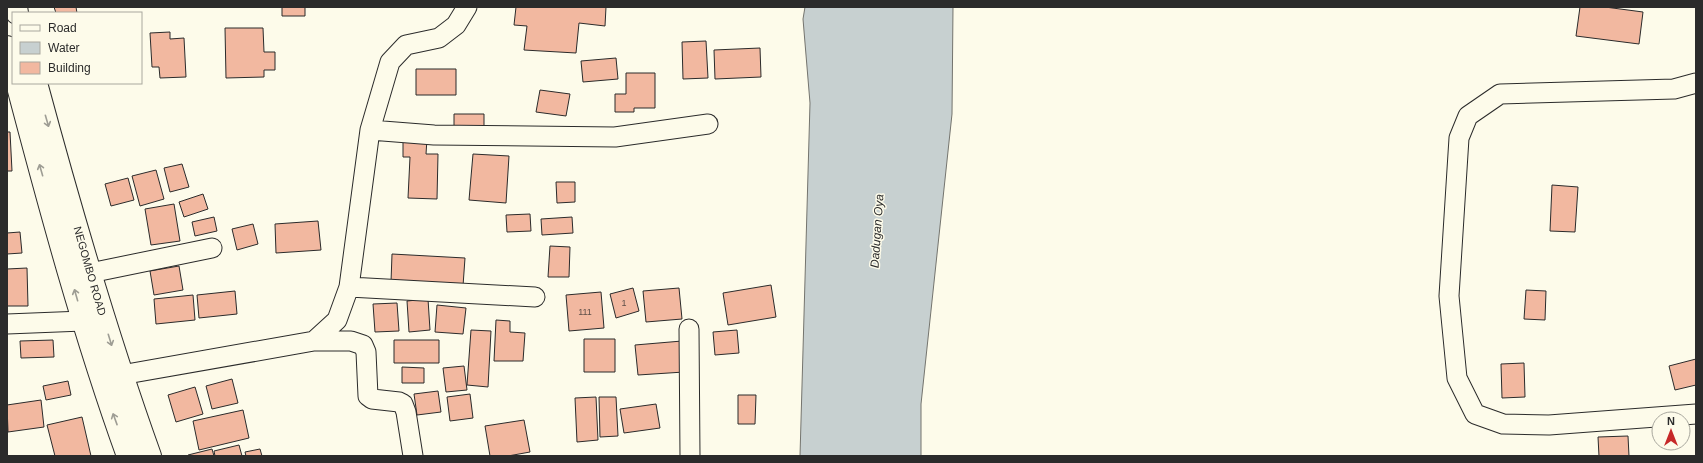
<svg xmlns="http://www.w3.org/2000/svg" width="1703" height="463" font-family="Arial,sans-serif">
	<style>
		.water { fill: #c7d0d0; stroke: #74746e }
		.building { fill: #f2b8a0; stroke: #2b2b2b }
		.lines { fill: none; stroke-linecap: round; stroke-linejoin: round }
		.minor-casing { stroke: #2b2b2b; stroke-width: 21 }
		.trunk-casing { stroke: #2b2b2b; stroke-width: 24 }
		.minor { stroke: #fdfbea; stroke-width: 19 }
		.trunk { stroke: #fdfbea; stroke-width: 22 }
		.oneway { stroke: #9e9d94 }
		.labels { text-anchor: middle; stroke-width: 3; stroke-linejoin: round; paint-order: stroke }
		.number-label { font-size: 9px; fill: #5d4e48 }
		.street-label { font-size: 11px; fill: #2b2b2b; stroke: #fdfbea }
		.water-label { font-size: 12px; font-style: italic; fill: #2b2b2b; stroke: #fdfbea }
	</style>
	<rect width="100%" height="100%" fill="#fdfbea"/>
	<path class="water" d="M 805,7 L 953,7 L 952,114 L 921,404 L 921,456 L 800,456 L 810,103 L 803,19 Z"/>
	<path class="building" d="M 54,7 L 76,7 L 77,13 L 56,13 Z
		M 282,7 L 305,7 L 305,16 L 282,16 Z
		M 516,7 L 606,7 L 605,26 L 579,23 L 576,53 L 524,50 L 527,26 L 514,25 Z
		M 1580,7 L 1605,7 L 1643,12 L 1639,44 L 1576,36 Z
		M 225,28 L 263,28 L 264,52 L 275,52 L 275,70 L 264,70 L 264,77 L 226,78 Z
		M 170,32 L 170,39 L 184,38 L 186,77 L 160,78 L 159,67 L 152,67 L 150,33 Z
		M 706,41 L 708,78 L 683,79 L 682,42 Z
		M 760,48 L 761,77 L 715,79 L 714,50 Z
		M 616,58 L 618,79 L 583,82 L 581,61 Z
		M 416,69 L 456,69 L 456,95 L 416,95 Z
		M 626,73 L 655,73 L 655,108 L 634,108 L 634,112 L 615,112 L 615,94 L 626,94 Z
		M 540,90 L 570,94 L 566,116 L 536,112 Z
		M 454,114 L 484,114 L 484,131 L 454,131 Z
		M 7,132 L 10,132 L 12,171 L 7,171 Z
		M 403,139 L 427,139 L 426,154 L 438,154 L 437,199 L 408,198 L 410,157 L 403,157 Z
		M 473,154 L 509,156 L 506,203 L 469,200 Z
		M 182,164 L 189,187 L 170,192 L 164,168 Z
		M 156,170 L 164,199 L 140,206 L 132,176 Z
		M 128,178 L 134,200 L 111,206 L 105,184 Z
		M 556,182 L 575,182 L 575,202 L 557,203 Z
		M 1552,185 L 1578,187 L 1575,232 L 1550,231 Z
		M 203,194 L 208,209 L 184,217 L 179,202 Z
		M 174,204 L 180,241 L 151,245 L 145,209 Z
		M 530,214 L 531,231 L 507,232 L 506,215 Z
		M 214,217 L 217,231 L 195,236 L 192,222 Z
		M 572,217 L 573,233 L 542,235 L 541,219 Z
		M 318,221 L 321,250 L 276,253 L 275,224 Z
		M 253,224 L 258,244 L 237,250 L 232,229 Z
		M 20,232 L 22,253 L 7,254 L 7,233 Z
		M 550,246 L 570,247 L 569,277 L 548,277 Z
		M 392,254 L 465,258 L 463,286 L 391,282 Z
		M 179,266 L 183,290 L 154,295 L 150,271 Z
		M 27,268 L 28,306 L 7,306 L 7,269 Z
		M 771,285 L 776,317 L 728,325 L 723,293 Z
		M 633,288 L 639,311 L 616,318 L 610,294 Z
		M 679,288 L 682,319 L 646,322 L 643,291 Z
		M 1526,290 L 1546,291 L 1545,320 L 1524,319 Z
		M 235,291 L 237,314 L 199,318 L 197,295 Z
		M 601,292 L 604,328 L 569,331 L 566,295 Z
		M 193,295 L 195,320 L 156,324 L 154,299 Z
		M 428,299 L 430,330 L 409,332 L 407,301 Z
		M 397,303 L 399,331 L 375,332 L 373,304 Z
		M 437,305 L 466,308 L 463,334 L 435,332 Z
		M 496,320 L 510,321 L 510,332 L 525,333 L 523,361 L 494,361 Z
		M 471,330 L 491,331 L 488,387 L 467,385 Z
		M 737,330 L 739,353 L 715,355 L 713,332 Z
		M 584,339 L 615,339 L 615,372 L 584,372 Z
		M 53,340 L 54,357 L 21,358 L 20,341 Z
		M 394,340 L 439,340 L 439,363 L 394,363 Z
		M 682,341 L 684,372 L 638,375 L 635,345 Z
		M 1696,359 L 1696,385 L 1675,390 L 1669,366 Z
		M 1524,363 L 1525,397 L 1502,398 L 1501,364 Z
		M 464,366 L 467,390 L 446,392 L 443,368 Z
		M 402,367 L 424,368 L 424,383 L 402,383 Z
		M 232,379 L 238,403 L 212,409 L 206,386 Z
		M 68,381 L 71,395 L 46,400 L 43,386 Z
		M 195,387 L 203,414 L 176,422 L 168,395 Z
		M 438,391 L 441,412 L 417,415 L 414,394 Z
		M 470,394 L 473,418 L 450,421 L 447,397 Z
		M 738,395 L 756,395 L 755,424 L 738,424 Z
		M 596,397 L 598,440 L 577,442 L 575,398 Z
		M 599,397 L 616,397 L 618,436 L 600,437 Z
		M 41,400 L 44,427 L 8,432 L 7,405 Z
		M 656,404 L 660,428 L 624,433 L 620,409 Z
		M 243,410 L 249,438 L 199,450 L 193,421 Z
		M 82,417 L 91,456 L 55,456 L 47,425 Z
		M 524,420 L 530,452 L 508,456 L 490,456 L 485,426 Z
		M 1628,436 L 1629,456 L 1599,456 L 1598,437 Z
		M 239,445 L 242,456 L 215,456 L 214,451 Z
		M 212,449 L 214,456 L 188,456 L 188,455 Z
		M 260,449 L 262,456 L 246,456 L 245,452 Z"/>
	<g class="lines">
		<g class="minor-casing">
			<path id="minor" d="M 1696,83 L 1674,89 L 1500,94 L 1468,116 L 1459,138 L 1449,296 L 1457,378 L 1475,414 L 1503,424 L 1549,425 L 1696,414
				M 370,130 L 434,135 L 615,137 L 708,124
				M 90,273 L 212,248
				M 349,287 L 535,297
				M 7,324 L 83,321
				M 689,329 L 690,456
				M 314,341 L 351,341 L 363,345 L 366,352 L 368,396 L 372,399 L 399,402 L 403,404 L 406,412 L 413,456
				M 121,375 L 314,341 L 337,320 L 349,287 L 370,130 L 390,62 L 406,45 L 439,38 L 456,25 L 467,7"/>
		</g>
		<g class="trunk-casing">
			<path id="trunk" d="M 16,7 L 17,13
				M 7,47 L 13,70
				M 17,83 C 50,208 84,334 128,456
				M 36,83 C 70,209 106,334 150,456"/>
		</g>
		<use href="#minor" class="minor"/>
		<use href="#trunk" class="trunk"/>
	</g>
	<defs><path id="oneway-shaft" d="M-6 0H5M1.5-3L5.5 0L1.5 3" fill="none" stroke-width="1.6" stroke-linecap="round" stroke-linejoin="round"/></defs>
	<g class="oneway">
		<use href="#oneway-shaft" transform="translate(47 121) rotate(74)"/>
		<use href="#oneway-shaft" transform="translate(41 170) rotate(-106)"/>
		<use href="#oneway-shaft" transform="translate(76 295) rotate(-106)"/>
		<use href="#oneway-shaft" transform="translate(110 340) rotate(73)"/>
		<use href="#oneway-shaft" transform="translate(115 419) rotate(-110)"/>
	</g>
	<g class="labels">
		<g class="number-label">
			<text x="624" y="306">1</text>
			<text x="585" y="315">111</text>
		</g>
		<g class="street-label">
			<text transform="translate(90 271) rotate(74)" y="4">NEGOMBO ROAD</text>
		</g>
		<g class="water-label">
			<text transform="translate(877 231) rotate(-86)" y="4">Dadugan Oya</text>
		</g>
	</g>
	<rect width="1703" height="463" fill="none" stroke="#2b2b2b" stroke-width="16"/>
	<rect x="12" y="12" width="130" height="72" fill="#fdfbea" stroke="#a9a89e"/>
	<rect x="20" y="25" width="20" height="6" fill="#fdfbea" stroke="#a9a89e"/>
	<text x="48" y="32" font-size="12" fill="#2b2b2b">Road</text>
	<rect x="20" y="42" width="20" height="12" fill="#c7d0d0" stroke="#a9a89e"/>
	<text x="48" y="52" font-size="12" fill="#2b2b2b">Water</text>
	<rect x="20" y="62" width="20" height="12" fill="#f2b8a0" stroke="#a9a89e"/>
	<text x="48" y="72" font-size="12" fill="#2b2b2b">Building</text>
	<g transform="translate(1671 431)"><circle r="19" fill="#fdfbea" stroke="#a9a89e"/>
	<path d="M0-3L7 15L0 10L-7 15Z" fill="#c62828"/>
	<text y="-6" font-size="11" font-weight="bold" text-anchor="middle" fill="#2b2b2b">N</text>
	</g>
</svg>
